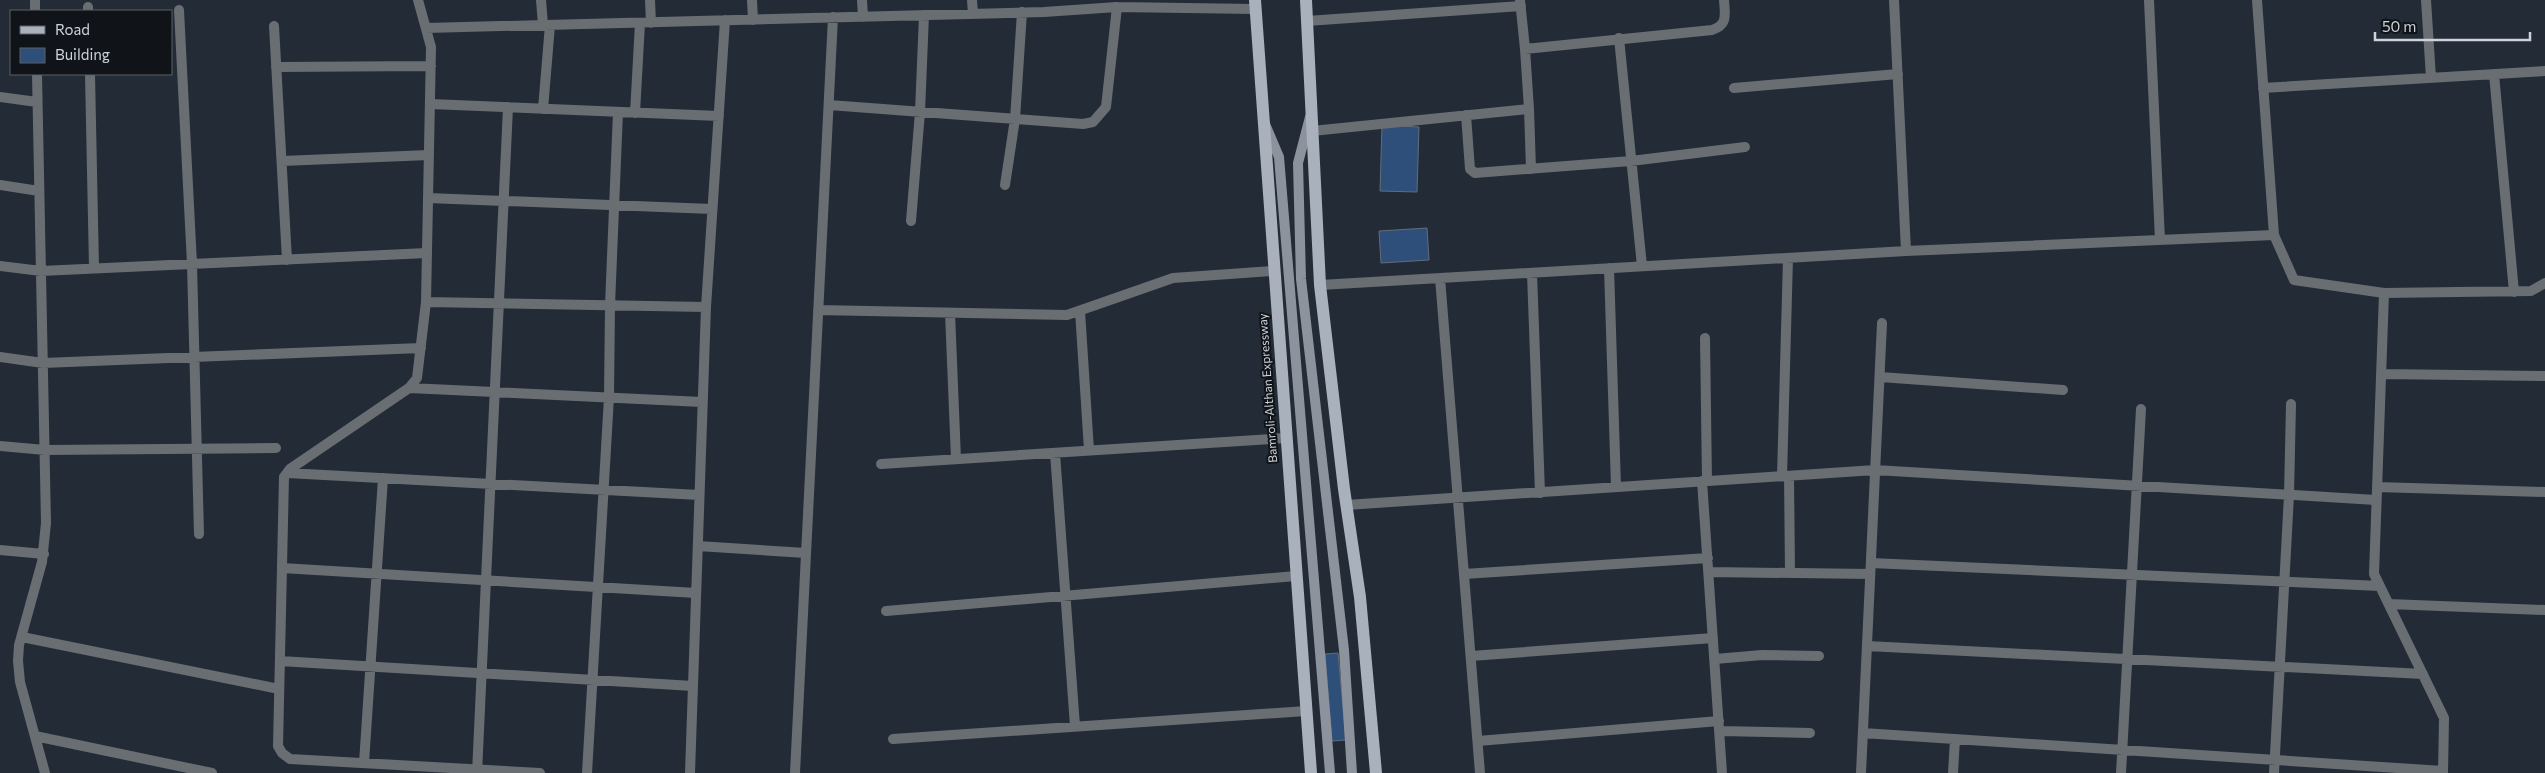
<svg xmlns="http://www.w3.org/2000/svg" width="2545" height="773" font-family="Commissioner,sans-serif">
	<style>
		.building { fill: #2e4f79; stroke: #636d7a }
		.lines { fill: none; stroke-linecap: round; stroke-linejoin: round }
		.street { stroke: #696e73; stroke-width: 10 }
		.secondary { stroke: #8d939d; stroke-width: 10 }
		.primary { stroke: #a8b1bc; stroke-width: 12 }
		.labels { text-anchor: middle; stroke-width: 4; stroke-linejoin: round; paint-order: stroke }
		.street-label { font-size: 12px; fill: #ced3db; stroke: #101418 }
	</style>
	<rect width="100%" height="100%" fill="#232b36"/>
	<path class="building" d="M 1382,125 L 1419,127 L 1417,192 L 1380,191 Z
		M 1427,228 L 1429,260 L 1381,263 L 1379,231 Z
		M 1338,653 L 1346,740 L 1332,741 L 1325,654 Z"/>
	<g class="lines">
		<path class="street" d="M 35,0 L 35,11
			M 418,0 L 431,47 L 426,302
			M 541,0 L 543,25
			M 650,0 L 651,23
			M 752,0 L 753,20
			M 862,0 L 863,17
			M 972,0 L 973,14
			M 1520,0 L 1525,49 L 1712,30 C 1728,25 1725,15 1724,0
			M 1894,0 L 1906,251
			M 2149,0 L 2160,240
			M 2257,0 L 2274,235 L 2294,280 L 2384,293 L 2374,574 L 2444,718 L 2443,773
			M 2426,0 L 2431,78
			M 88,7 L 88,11
			M 179,10 L 192,264 L 199,534
			M 1307,21 L 1521,6
			M 274,26 L 287,260
			M 426,28 L 1044,12 L 1117,7 L 1255,9
			M 1619,38 L 1642,266
			M 276,67 L 431,66
			M 37,74 L 46,523 L 42,562 L 19,645 L 18,661 L 20,682 L 45,773
			M 90,74 L 94,268
			M 2494,74 L 2514,292
			M 1734,88 L 1898,74
			M 2263,88 L 2545,71
			M 0,97 L 37,102
			M 430,104 L 719,116
			M 829,105 L 1083,124 L 1093,122 L 1106,107 L 1117,7
			M 543,109 L 550,25
			M 1529,109 L 1531,169
			M 635,113 L 640,23
			M 1466,115 L 1470,169 L 1475,173 L 1631,161 L 1745,147
			M 1312,131 L 1529,109 L 1525,49
			M 282,161 L 429,155
			M 0,185 L 39,191
			M 1005,185 L 1015,119 L 1022,12
			M 428,198 L 712,209
			M 911,221 L 920,112 L 924,15
			M 0,266 L 41,271 L 427,253
			M 1609,268 L 1616,487
			M 1532,273 L 1540,493
			M 1440,278 L 1480,773
			M 1320,285 L 1906,251 L 2274,235
			M 2384,293 L 2531,291 L 2545,283
			M 706,307 L 725,20
			M 818,310 L 1067,315 L 1173,278 L 1273,271
			M 1080,311 L 1089,450
			M 950,313 L 956,459
			M 1705,338 L 1707,481
			M 0,357 L 43,363 L 421,348
			M 2381,374 L 2545,376
			M 1880,377 L 2063,390
			M 409,388 L 702,402
			M 0,446 L 45,450 L 276,448
			M 1055,453 L 1075,726
			M 881,464 L 1286,438
			M 287,473 L 699,495
			M 1782,476 L 1788,258
			M 1789,476 L 1790,573
			M 1702,481 L 1722,773
			M 2377,487 L 2545,492
			M 1346,505 L 1875,470 L 2376,500
			M 698,546 L 806,553
			M 0,550 L 44,554
			M 1871,563 L 2380,586
			M 282,568 L 696,593
			M 1709,572 L 1870,574
			M 1464,574 L 1708,558
			M 2389,604 L 2545,610
			M 886,611 L 1296,576
			M 22,637 L 279,689
			M 1867,646 L 2423,674
			M 1471,656 L 1713,638
			M 1715,659 L 1762,655 L 1819,656
			M 280,661 L 693,686
			M 1720,731 L 1810,733
			M 1863,733 L 2443,771
			M 35,736 L 212,773
			M 893,739 L 1306,711
			M 1478,741 L 1719,721
			M 364,763 L 383,478
			M 477,773 L 508,107
			M 540,773 L 290,759 L 282,753 L 278,746 L 284,477 L 290,469 L 409,388 L 417,378 L 426,302 L 706,307 L 690,773
			M 587,773 L 609,397 L 610,305 L 618,112
			M 795,773 L 833,17
			M 1861,773 L 1882,323
			M 1953,773 L 1955,739
			M 2121,773 L 2141,409
			M 2274,773 L 2289,495 L 2291,404"/>
		<path class="secondary" d="M 1310,117 L 1298,163 L 1301,279 L 1344,650 L 1352,773
			M 1265,124 L 1279,157 L 1330,773"/>
		<path class="primary" d="M 1255,0 L 1311,773
			M 1306,0 L 1320,285 L 1344,489 L 1360,597 L 1376,773"/>
	</g>
	<g class="labels">
		<g class="street-label">
			<text transform="translate(1268 388) rotate(-94)" y="4">Bamroli-Althan Expressway</text>
		</g>
	</g>
	<rect x="10" y="10" width="162" height="65" fill="#101418" stroke="#5c6066"/>
	<rect x="20" y="26" width="25" height="8" fill="#a8b1bc" stroke="#5c6066"/>
	<text x="55" y="35" font-size="15" fill="#ced3db">Road</text>
	<rect x="20" y="48" width="25" height="15" fill="#2e4f79" stroke="#5c6066"/>
	<text x="55" y="60" font-size="15" fill="#ced3db">Building</text>
	<path d="M2375 32v8h155v-8" fill="none" stroke="#ced3db" stroke-width="2.5"/>
	<text x="2382" y="32" font-size="15" fill="#ced3db" stroke="#101418" stroke-width="4" paint-order="stroke">50 m</text>
</svg>
